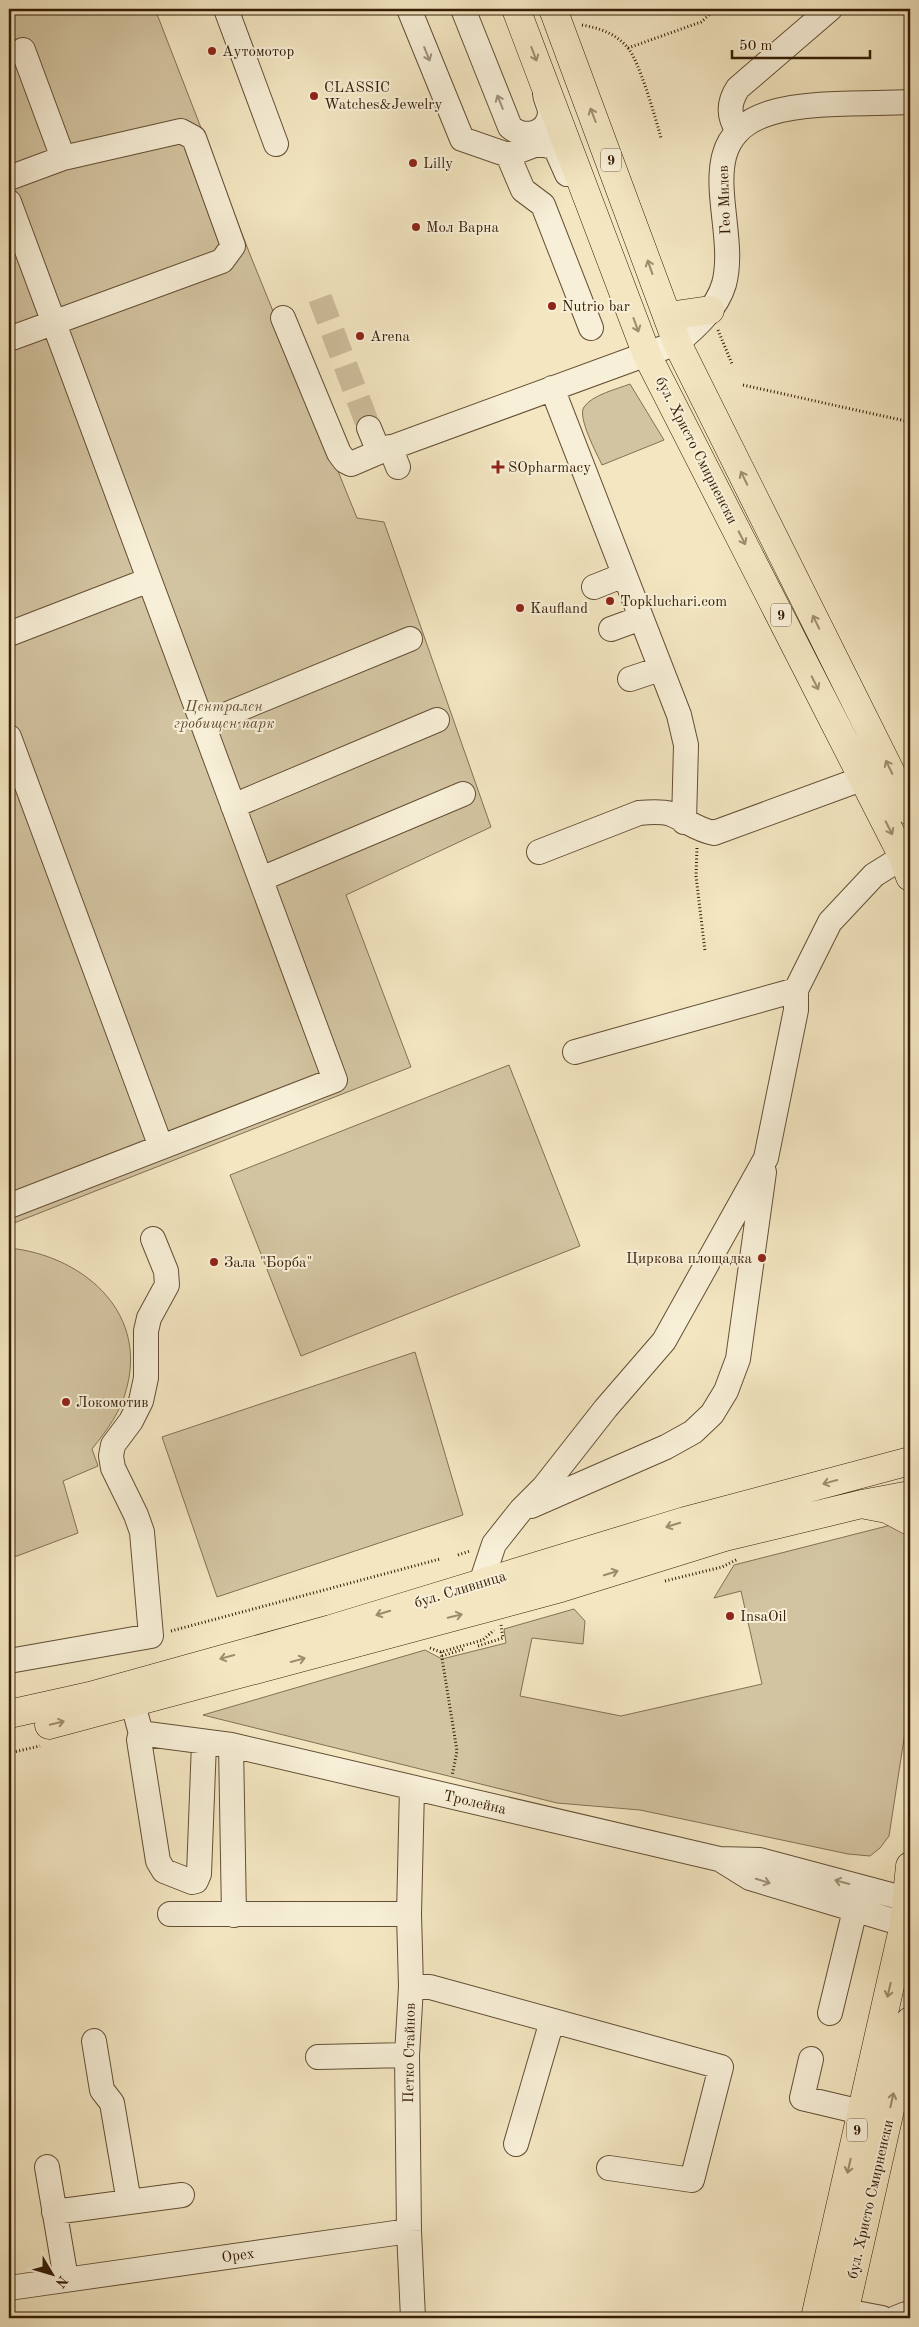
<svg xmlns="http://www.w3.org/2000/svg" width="919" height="2327" font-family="'Old Standard TT',serif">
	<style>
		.green { fill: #d3c4a1; stroke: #847053 }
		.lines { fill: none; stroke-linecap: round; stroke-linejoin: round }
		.minor-tunnel { stroke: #cdbe9b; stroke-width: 24; stroke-dasharray: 24 12; stroke-linecap: butt }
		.minor-casing { stroke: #644e34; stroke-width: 26 }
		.major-casing { stroke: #351c05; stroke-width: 29 }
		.path { stroke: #351c05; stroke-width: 3; stroke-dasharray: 1 2.5; stroke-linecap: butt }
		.minor { stroke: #f7efd7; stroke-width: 24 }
		.major { stroke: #f3e6c1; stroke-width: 28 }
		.oneway { stroke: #a09078 }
		.oneway2 { stroke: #9e8b6c }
		.poi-dot { fill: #8f2418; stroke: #f7efd7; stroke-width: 2 }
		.labels { text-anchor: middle; stroke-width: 4; stroke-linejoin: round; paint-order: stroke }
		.shield { fill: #f7efd7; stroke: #6f5b44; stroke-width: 1 }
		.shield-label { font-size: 14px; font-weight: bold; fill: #351c05 }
		.poi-label { font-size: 15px; fill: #351c05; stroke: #f7efd7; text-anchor: start }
		.street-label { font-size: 15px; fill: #351c05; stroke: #f7efd7 }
		.park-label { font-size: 15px; font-style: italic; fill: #644e34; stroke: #f7efd7 }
	</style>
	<rect width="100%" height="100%" fill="#f3e6c1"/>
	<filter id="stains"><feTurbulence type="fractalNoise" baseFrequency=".004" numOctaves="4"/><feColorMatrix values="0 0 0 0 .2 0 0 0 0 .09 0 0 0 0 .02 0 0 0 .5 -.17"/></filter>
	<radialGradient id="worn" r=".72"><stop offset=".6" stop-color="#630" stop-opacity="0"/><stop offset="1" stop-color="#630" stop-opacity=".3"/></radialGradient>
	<path class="green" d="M 9,9 L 155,9 L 251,257 L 357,518 L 384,522 L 491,827 L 346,895 L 411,1067 L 9,1225 Z
		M 630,384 L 664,440 L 602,465 C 597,454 577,417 584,407 C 592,395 617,389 630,384 Z
		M 509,1065 L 580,1246 L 301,1356 L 230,1175 Z
		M 9,1248 C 80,1255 147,1309 127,1387 C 121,1412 107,1430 92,1449 L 98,1466 L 63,1481 L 78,1533 L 9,1559 Z
		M 415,1352 L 463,1515 L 217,1597 L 162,1437 Z
		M 891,1525 L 910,1536 L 910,1700 L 889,1836 L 880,1848 L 870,1856 L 848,1854 L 640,1810 L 557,1803 L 203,1715 L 425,1650 L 442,1659 L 506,1643 L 504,1629 L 574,1609 L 585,1621 L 583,1644 L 532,1638 L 520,1696 L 621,1716 L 762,1684 L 741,1591 L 714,1598 L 734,1565 Z"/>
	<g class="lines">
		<path class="minor-tunnel" d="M 320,298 L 369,428"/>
		<g class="minor-casing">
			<path id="minor" d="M 226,9 L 276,144
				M 409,9 L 462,139 L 508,155 L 537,144 L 555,147 L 567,174
				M 463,9 L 510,127 C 524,139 548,135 550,113 C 550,106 546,101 545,94
				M 23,50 L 63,158
				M 738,131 C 728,116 728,103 738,88 L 830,9
				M 508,155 L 523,190 L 543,205 L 591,328
				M 9,178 L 63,158 L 181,131 L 194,138 L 233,246 L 222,261 L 9,339
				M 9,202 L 335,1080 L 9,1206
				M 283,318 L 339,453 L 345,461 L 351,464 L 379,452
				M 552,388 L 679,715 L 686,745 L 684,822
				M 369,428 L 379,452 L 677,343 C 696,327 717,308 724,284 C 740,224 686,139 770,113 C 809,101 868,104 910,102
				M 390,447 L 398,467
				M 594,587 L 624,575
				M 611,629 L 641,618
				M 9,634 L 149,580
				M 630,679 L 660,669
				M 203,724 L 410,639
				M 9,737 L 161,1147
				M 233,806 L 437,720
				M 539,852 L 639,813 C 649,812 661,811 671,814 C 686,820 697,830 714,833 L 864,778
				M 261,879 L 463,794
				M 575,1052 L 796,990
				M 531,1506 L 666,1447 L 693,1432 L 712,1414 L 726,1391 L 738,1359 L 764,1172
				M 481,1583 L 494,1544 L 521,1510 L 544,1487 L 606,1408 L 664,1341 L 766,1158 L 796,1010 L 796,990 L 830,922 L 874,875 L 903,857
				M 9,1661 L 151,1636 L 142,1532 L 136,1515 L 113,1468 L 111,1456 L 113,1445 L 131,1421 L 141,1401 L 146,1378 L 146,1331 L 149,1318 L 167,1285 L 166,1271 L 153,1239
				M 133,1704 L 140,1730 L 147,1734 L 231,1745 L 719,1859 L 760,1860 L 910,1900
				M 141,1731 L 139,1740 L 158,1861 L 164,1871 L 192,1882 L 196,1881 L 199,1874 L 204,1743
				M 231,1745 L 234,1915
				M 412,1788 L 409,1914 L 411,1987 L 407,2055 L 409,2231 L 413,2318
				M 721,1860 L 750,1878 L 910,1926
				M 170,1914 L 409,1914
				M 411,1987 L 430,1987 L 721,2067 L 692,2180 L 609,2168
				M 830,2013 L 855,1910
				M 94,2041 L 102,2090 L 112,2103 L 129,2202
				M 318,2057 L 407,2055
				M 811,2059 L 802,2098 L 861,2112
				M 516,2144 L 552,2021
				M 47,2167 L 66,2279
				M 54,2212 L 182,2195
				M 9,2288 L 409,2231
				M 845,2311 L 882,2318
				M 896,2318 L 906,2314 L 910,2316"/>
		</g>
		<g class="major-casing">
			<path id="major" d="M 516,9 L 647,355 L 903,857 L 910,877
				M 553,9 L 677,343 L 910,811
				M 666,313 L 675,315 L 710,310
				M 866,1505 L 887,1509 L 910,1521
				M 9,1714 L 90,1696 L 331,1629 L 685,1521 L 910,1461
				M 49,1725 L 561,1588 L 725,1537 L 862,1504 L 910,1495
				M 815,2318 L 904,1924 L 910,1866
				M 843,2318 L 910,2021"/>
		</g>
		<path class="path" d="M 582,25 C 599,28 615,33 627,47 C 639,59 656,120 661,138
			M 628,48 L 701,22 L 716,9
			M 718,330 L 732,364
			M 743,385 L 910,422
			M 697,848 L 696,876 L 705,951
			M 458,1555 L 470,1551
			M 665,1581 L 722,1567 L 738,1559
			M 171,1631 L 440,1559
			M 478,1646 L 503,1638 L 501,1625
			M 430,1648 L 441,1652 L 483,1640 L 494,1630
			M 441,1652 L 457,1751 L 452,1776
			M 442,1656 L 464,1649
			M 9,1753 L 40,1746"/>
		<use href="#minor" class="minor"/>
		<use href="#major" class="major"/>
	</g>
	<defs><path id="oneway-shaft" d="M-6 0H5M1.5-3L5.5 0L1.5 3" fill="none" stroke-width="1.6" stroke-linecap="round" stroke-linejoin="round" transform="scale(1.25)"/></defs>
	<g class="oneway">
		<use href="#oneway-shaft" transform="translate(427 54) rotate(68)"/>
		<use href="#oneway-shaft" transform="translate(500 102) rotate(-112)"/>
		<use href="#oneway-shaft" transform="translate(763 1881) rotate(17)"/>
		<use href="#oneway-shaft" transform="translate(842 1882) rotate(-165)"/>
	</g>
	<g class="oneway2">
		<use href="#oneway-shaft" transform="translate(534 54) rotate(69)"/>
		<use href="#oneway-shaft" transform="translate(593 115) rotate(-111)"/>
		<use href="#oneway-shaft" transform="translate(650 267) rotate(-109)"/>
		<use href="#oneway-shaft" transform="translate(636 325) rotate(70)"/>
		<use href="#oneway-shaft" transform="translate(744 478) rotate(-116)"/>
		<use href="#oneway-shaft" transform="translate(742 538) rotate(63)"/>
		<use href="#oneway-shaft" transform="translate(816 622) rotate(-116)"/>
		<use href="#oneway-shaft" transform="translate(815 683) rotate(63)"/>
		<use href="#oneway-shaft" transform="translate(889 767) rotate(-116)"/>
		<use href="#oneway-shaft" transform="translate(889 828) rotate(63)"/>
		<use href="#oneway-shaft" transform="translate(830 1482) rotate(165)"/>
		<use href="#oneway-shaft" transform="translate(673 1525) rotate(163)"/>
		<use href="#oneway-shaft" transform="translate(611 1573) rotate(-17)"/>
		<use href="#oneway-shaft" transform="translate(383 1613) rotate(163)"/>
		<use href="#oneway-shaft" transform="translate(455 1616) rotate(-14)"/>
		<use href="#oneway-shaft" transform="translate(227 1657) rotate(165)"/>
		<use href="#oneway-shaft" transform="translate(298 1660) rotate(-15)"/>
		<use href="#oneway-shaft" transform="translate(57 1723) rotate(-13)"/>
		<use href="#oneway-shaft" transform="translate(889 1990) rotate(103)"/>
		<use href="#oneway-shaft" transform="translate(892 2100) rotate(-77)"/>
		<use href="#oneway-shaft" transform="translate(849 2166) rotate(103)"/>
	</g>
	<g class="poi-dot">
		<circle cx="212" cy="51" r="5"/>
		<circle cx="314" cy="96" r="5"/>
		<circle cx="413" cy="163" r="5"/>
		<circle cx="416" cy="227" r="5"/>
		<circle cx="552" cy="306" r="5"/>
		<circle cx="360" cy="336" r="5"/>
		<path d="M495.5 459.5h5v5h5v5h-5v5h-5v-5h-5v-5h5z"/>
		<circle cx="610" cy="601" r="5"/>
		<circle cx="520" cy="608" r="5"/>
		<circle cx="762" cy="1258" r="5"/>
		<circle cx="214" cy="1262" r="5"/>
		<circle cx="66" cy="1402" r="5"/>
		<circle cx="730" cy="1616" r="5"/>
	</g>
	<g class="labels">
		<g class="shield">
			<rect x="601" y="148.5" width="20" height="23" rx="4"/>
			<rect x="771" y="603.5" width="20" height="23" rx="4"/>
			<rect x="847" y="2118.5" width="20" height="23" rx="4"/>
		</g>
		<g class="shield-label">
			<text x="611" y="165">9</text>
			<text x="781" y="620">9</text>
			<text x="857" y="2135">9</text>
		</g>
		<g class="poi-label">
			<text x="222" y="56">Аутомотор</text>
			<text x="324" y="92">CLASSIC<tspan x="324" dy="17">Watches&amp;Jewelry</tspan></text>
			<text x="423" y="168">Lilly</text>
			<text x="426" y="232">Мол Варна</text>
			<text x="562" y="311">Nutrio bar</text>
			<text x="370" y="341">Arena</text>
			<text x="508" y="472">SOpharmacy</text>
			<text x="620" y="606">Topkluchari.com</text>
			<text x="530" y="613">Kaufland</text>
			<text x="752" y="1263" text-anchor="end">Циркова площадка</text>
			<text x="224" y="1267">Зала "Борба"</text>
			<text x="76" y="1407">Локомотив</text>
			<text x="740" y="1621">InsaOil</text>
		</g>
		<g class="street-label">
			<text transform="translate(724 200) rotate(-92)" y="5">Гео Милев</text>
			<text transform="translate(697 450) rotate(63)" y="5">бул. Христо Смирненски</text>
			<text transform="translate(460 1589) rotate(-17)" y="5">бул. Сливница</text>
			<text transform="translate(475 1802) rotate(13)" y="5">Тролейна</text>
			<text transform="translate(409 2053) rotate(-89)" y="5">Петко Стайнов</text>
			<text transform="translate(870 2199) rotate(-77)" y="5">бул. Христо Смирненски</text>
			<text transform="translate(238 2255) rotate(-8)" y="5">Орех</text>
		</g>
		<g class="park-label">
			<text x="224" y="711">Централен<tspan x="224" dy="17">гробищен парк</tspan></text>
		</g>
	</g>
	<rect width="919" height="2327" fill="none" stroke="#f3e6c1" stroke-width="30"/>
	<rect x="10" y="10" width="899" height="2307" fill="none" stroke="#351c05" stroke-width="2.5"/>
	<rect x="15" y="15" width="889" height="2297" fill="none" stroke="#351c05"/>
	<g transform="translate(52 2274) rotate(128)" stroke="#f7efd7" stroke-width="4" paint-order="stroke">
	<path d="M0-4L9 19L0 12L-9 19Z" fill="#351c05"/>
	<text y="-8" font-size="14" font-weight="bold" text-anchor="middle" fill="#351c05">N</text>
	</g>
	<path d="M732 50v8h138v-8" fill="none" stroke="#351c05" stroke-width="2.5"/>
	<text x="739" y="50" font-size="15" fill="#351c05" stroke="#f7efd7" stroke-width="4" paint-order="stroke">50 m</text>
	<rect width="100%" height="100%" filter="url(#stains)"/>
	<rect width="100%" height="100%" fill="url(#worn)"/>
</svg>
